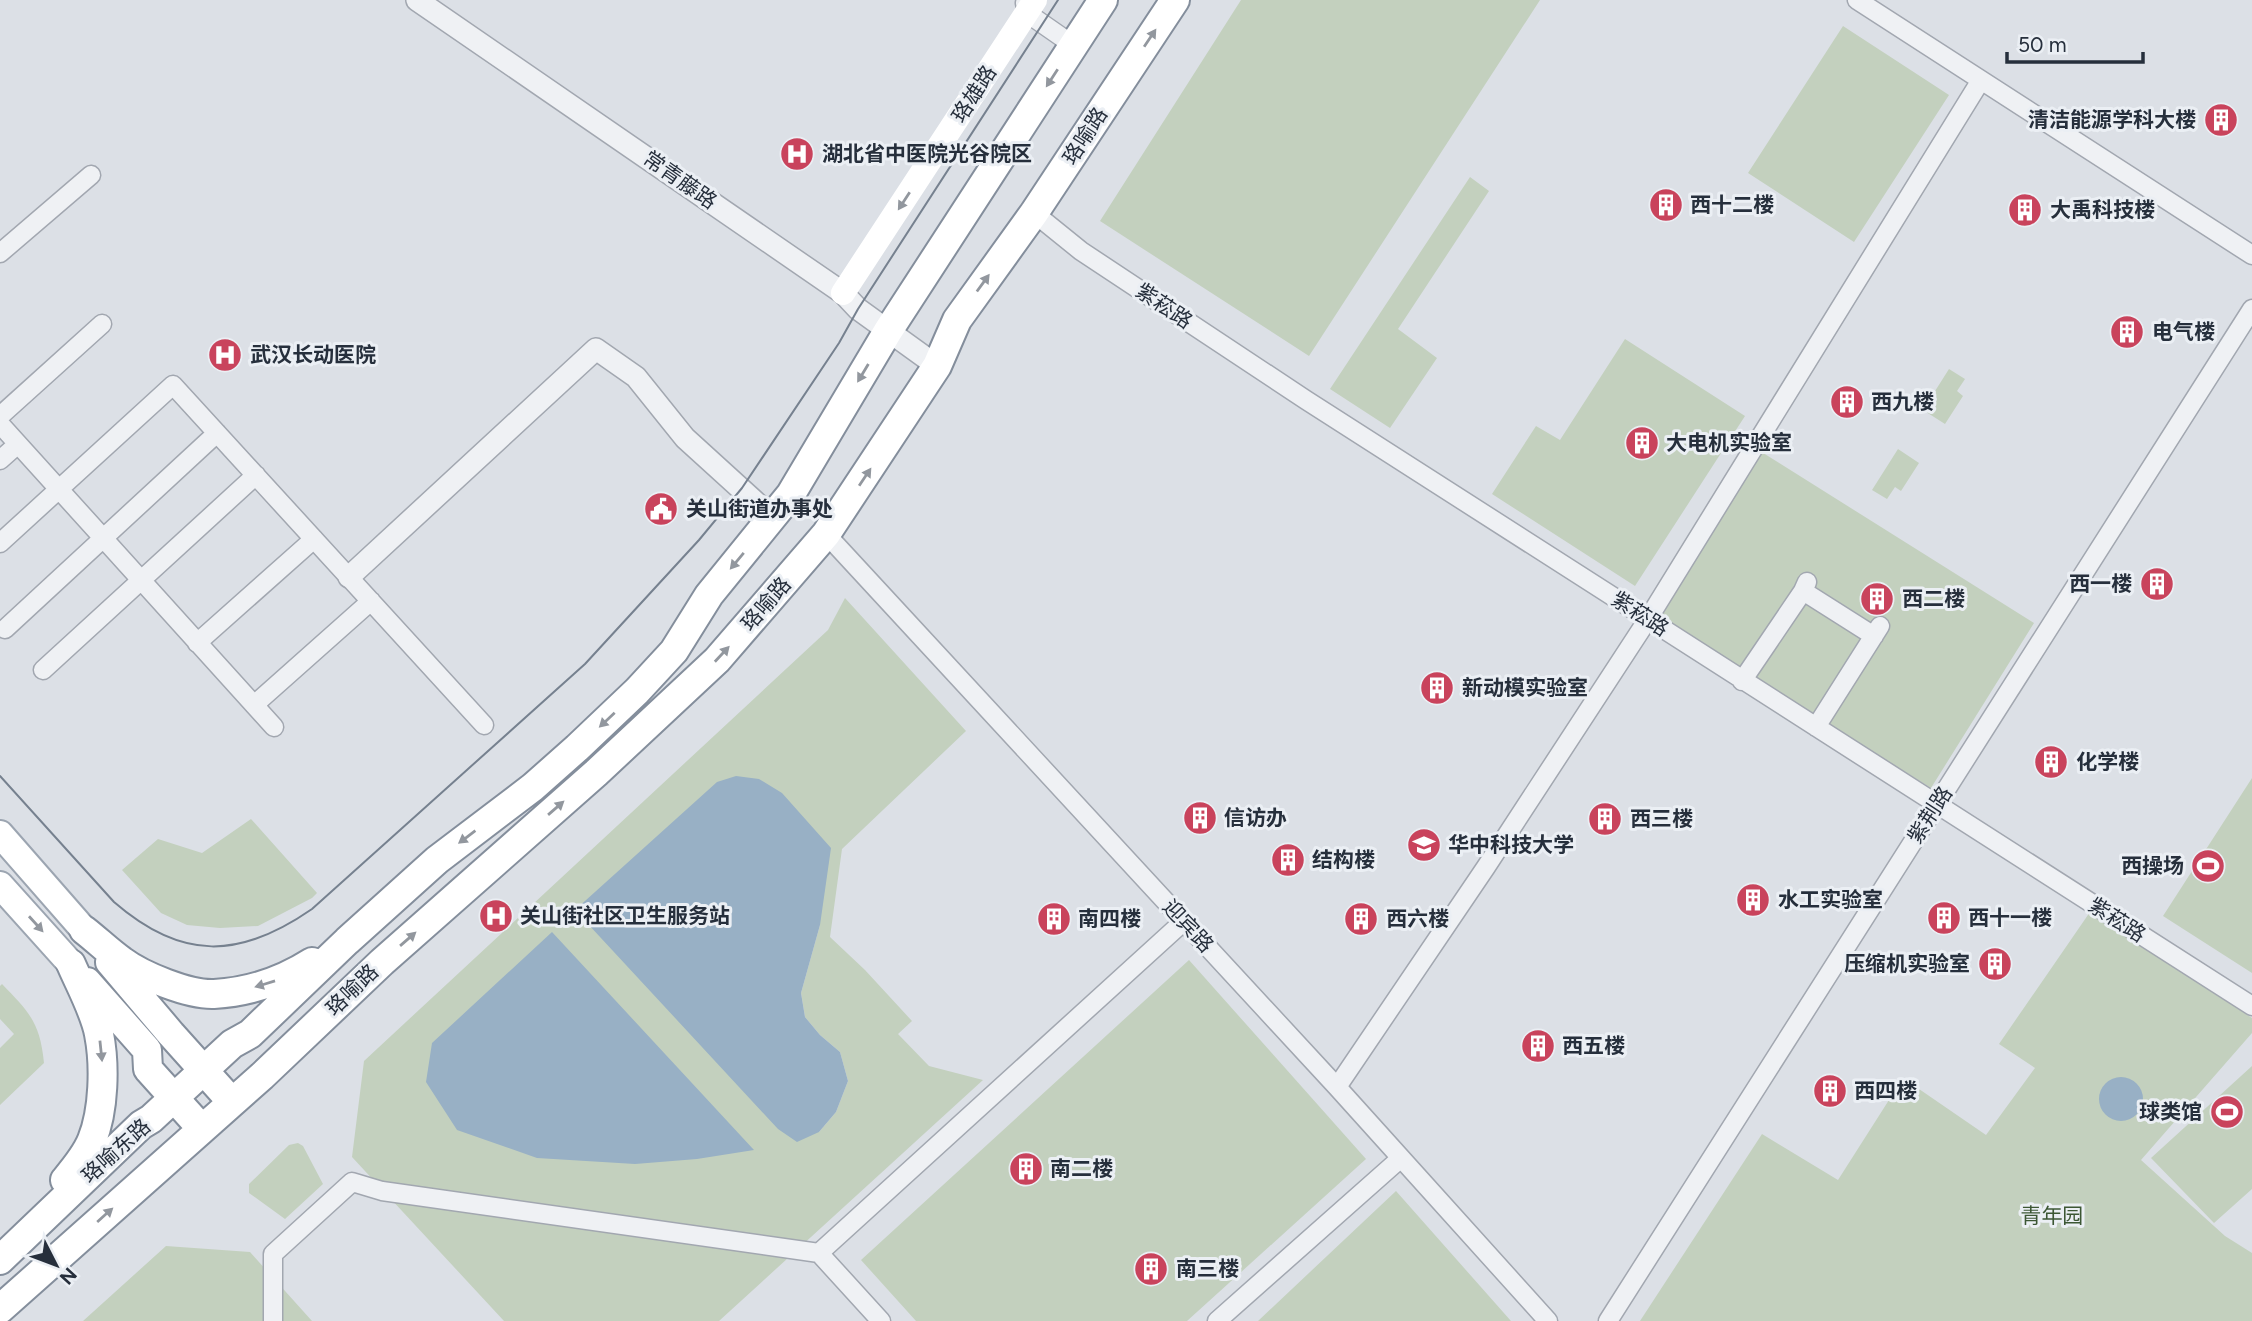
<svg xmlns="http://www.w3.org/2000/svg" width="2252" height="1321" font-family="Figtree,'Noto Sans SC',sans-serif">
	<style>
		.green { fill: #c3d0be; fill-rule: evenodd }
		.water { fill: #98b0c5 }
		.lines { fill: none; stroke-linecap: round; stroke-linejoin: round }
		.minor-casing { stroke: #a2a7b0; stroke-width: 21 }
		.tertiary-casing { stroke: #a2a7b0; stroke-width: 24 }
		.primary-casing { stroke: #9ca5b1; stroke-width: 30 }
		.trunk-casing { stroke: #848e9c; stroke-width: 32 }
		.minor { stroke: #eff1f4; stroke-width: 18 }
		.tertiary { stroke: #eff1f4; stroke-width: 21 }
		.secondary { stroke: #fff; stroke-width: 24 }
		.primary { stroke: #fff; stroke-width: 26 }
		.trunk { stroke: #fff; stroke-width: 28 }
		.tram { stroke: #76818f; stroke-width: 2 }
		.oneway { fill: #92979e }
		.labels { text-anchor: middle; stroke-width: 6; stroke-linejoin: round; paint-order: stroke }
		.street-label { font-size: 21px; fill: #262f3c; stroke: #ebeff4 }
		.poi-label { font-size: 21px; font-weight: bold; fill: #262f3c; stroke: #ebeff4; text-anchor: start }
		.park-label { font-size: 21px; fill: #3c5734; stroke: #ebeff4 }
	</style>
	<rect width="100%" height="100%" fill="#dce0e6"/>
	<path class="green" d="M 1241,0 L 1540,0 L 1309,356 L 1100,221 Z
		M 1843,26 L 1949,95 L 1854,242 L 1748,173 Z
		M 1470,177 L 1489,191 L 1398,329 L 1437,358 L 1390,428 L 1330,389 Z
		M 1625,339 L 1745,416 L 1635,586 L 1492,494 L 1536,426 L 1560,440 Z
		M 1949,369 L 1965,379 L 1957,391 L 1963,396 L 1945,424 L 1923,410 Z
		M 1898,449 L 1919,463 L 1901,491 L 1895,487 L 1887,499 L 1872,490 Z
		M 1760,451 L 2034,623 L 1931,788 L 1656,617 Z
		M 845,598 L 966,731 L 842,849 L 830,937 L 865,970 L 912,1021 L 898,1034 L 929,1066 L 983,1080 L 719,1321 L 504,1321 L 352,1157 L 364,1061 L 828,630 ZM 759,779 L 820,925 L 801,993 L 805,1017 L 820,1035 L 840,1052 L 848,1081 L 836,1112 L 819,1132 Z
		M 2252,778 L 2252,973 L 2163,916 Z
		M 251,819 L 317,893 L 312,898 L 258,926 L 220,928 L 187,925 L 161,913 L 122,870 L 158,839 L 202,853 Z
		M 2090,912 L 2252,1018 L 2252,1033 L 2141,1160 L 2225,1236 L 2252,1253 L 2252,1321 L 1640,1321 L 1762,1134 L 1838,1180 L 1903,1078 L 1986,1135 L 2035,1068 L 1999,1044 Z
		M 1189,960 L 1366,1159 L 1187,1321 L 916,1321 L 861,1260 Z
		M 2,984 C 29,1012 40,1022 44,1063 L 0,1105 L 0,1048 L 14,1034 L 0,1019 L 0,986 Z
		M 2252,1066 L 2252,1189 L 2214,1223 L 2151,1158 Z
		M 298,1143 L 303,1146 L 323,1184 L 285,1219 L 249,1193 L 249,1184 L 289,1145 Z
		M 1396,1191 L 1511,1321 L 1258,1321 Z
		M 166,1246 L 250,1252 L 312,1321 L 83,1321 Z"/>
	<path class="water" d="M 736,776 L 759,779 L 782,793 L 831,848 L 820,925 L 801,993 L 805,1017 L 820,1035 L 840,1052 L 848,1081 L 836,1112 L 819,1132 L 797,1142 L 778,1129 L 575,910 L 717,782 Z
		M 552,932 L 754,1150 L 697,1159 L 635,1164 L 537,1158 L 457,1130 L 426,1082 L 432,1043 Z
		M2099 1099a22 22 0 1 1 44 0a22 22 0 1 1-44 0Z"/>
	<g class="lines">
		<g class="minor-casing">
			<path id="minor" d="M 1857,0 L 2252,255
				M 1025,3 L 1027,13 L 1073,45
				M 1034,213 L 1081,251 L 1306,400 L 2252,1006
				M 0,253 L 91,175
				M 0,416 L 102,324
				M 0,424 L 274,727
				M 0,460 L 18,444
				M 826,534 L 1337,1087 L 1548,1321
				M 0,543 L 173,385 L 484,725
				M 1803,591 L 1874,636
				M 5,629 L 217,433
				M 197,643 L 314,539
				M 43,670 L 256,475
				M 1742,681 L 1803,591 L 1807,582
				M 254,705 L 371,601
				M 1816,727 L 1880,626
				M 1337,1087 L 1486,867 L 1648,619 L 1981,80
				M 819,1253 L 1184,921
				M 819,1253 L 881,1321
				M 273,1321 L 273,1254 L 352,1182 L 382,1191 L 819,1253
				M 1217,1321 L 1401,1158
				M 1608,1321 L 2252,309"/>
		</g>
		<g class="tertiary-casing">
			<path id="tertiary" d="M 417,0 L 843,293 L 858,309 L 937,366
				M 349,577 L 596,349 L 636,377 L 685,438 L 773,518"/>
		</g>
		<g class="primary-casing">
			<path id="primary" d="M 0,834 L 84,930
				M 0,885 L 71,964"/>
		</g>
		<g class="trunk-casing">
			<path id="trunk" d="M 84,930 C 97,940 109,952 122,961 C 142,976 189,995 214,994 C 249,992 282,981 312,962
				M 110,962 L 171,1034 L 232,1102
				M 87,982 L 147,1050 L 148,1069 L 202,1129
				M 65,1180 C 75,1168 86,1155 92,1140 C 104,1110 105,1065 99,1034 C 95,1012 80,985 71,964
				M 0,1260 L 141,1125 L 151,1119 L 232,1044 L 250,1034 L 347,941 L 437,860 L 533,787 L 577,748 L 637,691 L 674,651 L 709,595 L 791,494 L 888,331 L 1103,0
				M 0,1309 L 262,1076 L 382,962 L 596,773 L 717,660 L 826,534 L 937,366 L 957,320 L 1034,213 L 1175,0"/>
		</g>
		<use href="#minor" class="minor"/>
		<use href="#tertiary" class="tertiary"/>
		<path class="secondary" d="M 843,293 L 1035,0"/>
		<use href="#primary" class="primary"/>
		<use href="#trunk" class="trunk"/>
		<path class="tram" d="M 0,776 L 114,902 C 182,961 240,959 312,909 L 585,664 L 699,540 L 742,488 L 839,343 L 858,309 L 1058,0"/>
	</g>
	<defs><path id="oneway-solid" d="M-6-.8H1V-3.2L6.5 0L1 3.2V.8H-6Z" transform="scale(1.75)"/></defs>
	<g class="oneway">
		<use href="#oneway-solid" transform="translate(1150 38) rotate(-56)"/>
		<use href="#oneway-solid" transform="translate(1052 78) rotate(123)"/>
		<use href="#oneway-solid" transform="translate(904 201) rotate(123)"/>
		<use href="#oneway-solid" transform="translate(983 283) rotate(-54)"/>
		<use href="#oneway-solid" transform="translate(863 373) rotate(121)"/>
		<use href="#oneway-solid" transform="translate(865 477) rotate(-56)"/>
		<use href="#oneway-solid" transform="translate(737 561) rotate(130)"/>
		<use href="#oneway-solid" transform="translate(722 654) rotate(-47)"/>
		<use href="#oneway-solid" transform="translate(607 720) rotate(137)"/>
		<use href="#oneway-solid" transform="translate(556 808) rotate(-41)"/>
		<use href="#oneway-solid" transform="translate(467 837) rotate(143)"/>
		<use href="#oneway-solid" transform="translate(36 924) rotate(48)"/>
		<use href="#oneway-solid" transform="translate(408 939) rotate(-41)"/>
		<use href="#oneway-solid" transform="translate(265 984) rotate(163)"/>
		<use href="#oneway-solid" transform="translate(101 1051) rotate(84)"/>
		<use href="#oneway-solid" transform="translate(105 1215) rotate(-42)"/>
	</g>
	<defs>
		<g id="building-disc" transform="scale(1.75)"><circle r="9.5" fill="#c9435c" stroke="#ebeff4"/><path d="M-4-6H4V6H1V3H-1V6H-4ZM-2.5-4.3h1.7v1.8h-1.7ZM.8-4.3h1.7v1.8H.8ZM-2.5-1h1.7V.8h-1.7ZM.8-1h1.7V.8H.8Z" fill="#fff"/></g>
		<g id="hospital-disc" transform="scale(1.75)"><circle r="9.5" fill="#c9435c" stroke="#ebeff4"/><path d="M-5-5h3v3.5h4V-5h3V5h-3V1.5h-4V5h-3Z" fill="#fff"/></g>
		<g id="civic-disc" transform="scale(1.75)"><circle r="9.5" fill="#c9435c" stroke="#ebeff4"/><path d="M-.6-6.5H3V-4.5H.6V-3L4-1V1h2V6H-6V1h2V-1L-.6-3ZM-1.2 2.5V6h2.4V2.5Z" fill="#fff"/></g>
		<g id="university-disc" transform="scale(1.75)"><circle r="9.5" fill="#c9435c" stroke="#ebeff4"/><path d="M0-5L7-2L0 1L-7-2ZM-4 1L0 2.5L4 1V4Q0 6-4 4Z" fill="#fff"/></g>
		<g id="stadium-disc" transform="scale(1.75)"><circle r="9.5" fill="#c9435c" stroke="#ebeff4"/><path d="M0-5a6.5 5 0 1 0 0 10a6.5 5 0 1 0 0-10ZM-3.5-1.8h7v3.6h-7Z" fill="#fff"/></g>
	</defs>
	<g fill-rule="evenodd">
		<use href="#building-disc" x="2221" y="120"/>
		<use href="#hospital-disc" x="797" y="154"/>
		<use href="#building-disc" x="1666" y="205"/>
		<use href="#building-disc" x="2025" y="210"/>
		<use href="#building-disc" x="2127" y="332"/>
		<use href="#hospital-disc" x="225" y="355"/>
		<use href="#building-disc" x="1847" y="402"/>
		<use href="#building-disc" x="1642" y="443"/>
		<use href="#civic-disc" x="661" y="509"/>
		<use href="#building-disc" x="2157" y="584"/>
		<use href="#building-disc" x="1877" y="599"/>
		<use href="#building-disc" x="1437" y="688"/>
		<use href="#building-disc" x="2051" y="762"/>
		<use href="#building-disc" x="1200" y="818"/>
		<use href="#building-disc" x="1605" y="819"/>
		<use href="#university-disc" x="1424" y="845"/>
		<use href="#building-disc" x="1288" y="860"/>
		<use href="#stadium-disc" x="2208" y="866"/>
		<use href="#building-disc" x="1753" y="900"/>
		<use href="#hospital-disc" x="496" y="916"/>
		<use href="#building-disc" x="1944" y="918"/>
		<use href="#building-disc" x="1054" y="919"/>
		<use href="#building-disc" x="1361" y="919"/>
		<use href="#building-disc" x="1995" y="964"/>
		<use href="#building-disc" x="1538" y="1046"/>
		<use href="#building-disc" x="1830" y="1091"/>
		<use href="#stadium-disc" x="2227" y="1112"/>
		<use href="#building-disc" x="1026" y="1169"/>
		<use href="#building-disc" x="1151" y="1269"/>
	</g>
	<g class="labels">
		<g class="street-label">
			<text transform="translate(974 94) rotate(-57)" y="7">珞雄路</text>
			<text transform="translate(1085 136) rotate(-57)" y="7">珞喻路</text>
			<text transform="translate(680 180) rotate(35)" y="7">常青藤路</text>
			<text transform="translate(1164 306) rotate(34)" y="7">紫菘路</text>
			<text transform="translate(766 604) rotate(-49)" y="7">珞喻路</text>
			<text transform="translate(1640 614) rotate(33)" y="7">紫菘路</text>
			<text transform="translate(1930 815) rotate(-57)" y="7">紫荆路</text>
			<text transform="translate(2117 920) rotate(33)" y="7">紫菘路</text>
			<text transform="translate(1188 926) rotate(47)" y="7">迎宾路</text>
			<text transform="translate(352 990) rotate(-44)" y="7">珞喻路</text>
			<text transform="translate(116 1151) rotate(-42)" y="7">珞喻东路</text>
		</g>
		<g class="poi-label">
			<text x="2196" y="127" text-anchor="end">清洁能源学科大楼</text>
			<text x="822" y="161">湖北省中医院光谷院区</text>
			<text x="1690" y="212">西十二楼</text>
			<text x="2050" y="217">大禹科技楼</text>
			<text x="2152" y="339">电气楼</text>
			<text x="250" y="362">武汉长动医院</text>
			<text x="1871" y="409">西九楼</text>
			<text x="1666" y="450">大电机实验室</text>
			<text x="686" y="516">关山街道办事处</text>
			<text x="2132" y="591" text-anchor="end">西一楼</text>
			<text x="1902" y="606">西二楼</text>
			<text x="1462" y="695">新动模实验室</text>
			<text x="2076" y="769">化学楼</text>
			<text x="1224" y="825">信访办</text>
			<text x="1630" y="826">西三楼</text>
			<text x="1448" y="852">华中科技大学</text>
			<text x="1312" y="867">结构楼</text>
			<text x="2184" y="873" text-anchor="end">西操场</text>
			<text x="1778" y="907">水工实验室</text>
			<text x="520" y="923">关山街社区卫生服务站</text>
			<text x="1968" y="925">西十一楼</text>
			<text x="1078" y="926">南四楼</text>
			<text x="1386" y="926">西六楼</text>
			<text x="1970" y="971" text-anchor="end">压缩机实验室</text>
			<text x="1562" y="1053">西五楼</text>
			<text x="1854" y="1098">西四楼</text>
			<text x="2202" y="1119" text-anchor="end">球类馆</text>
			<text x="1050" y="1176">南二楼</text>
			<text x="1176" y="1276">南三楼</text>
		</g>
		<g class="park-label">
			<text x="2052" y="1223">青年园</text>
		</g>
	</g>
	<g transform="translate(56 1265) rotate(132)" stroke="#ebeff4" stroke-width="5" paint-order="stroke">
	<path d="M0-5L12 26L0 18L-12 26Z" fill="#262f3c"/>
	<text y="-10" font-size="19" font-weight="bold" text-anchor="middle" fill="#262f3c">N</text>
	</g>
	<path d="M2007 52v10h136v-10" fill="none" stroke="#262f3c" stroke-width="3.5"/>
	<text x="2018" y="52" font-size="21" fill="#262f3c" stroke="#ebeff4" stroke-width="5" paint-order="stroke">50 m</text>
</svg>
